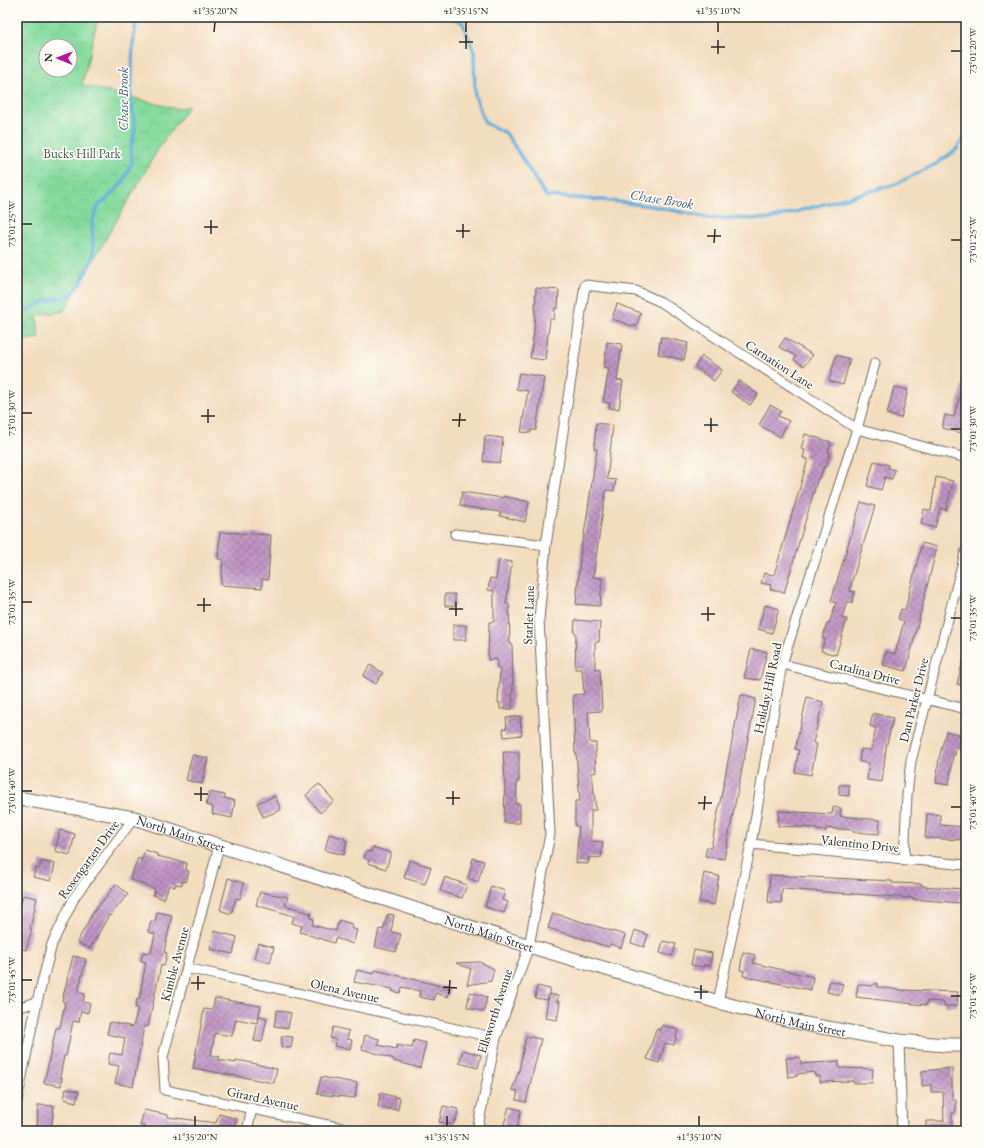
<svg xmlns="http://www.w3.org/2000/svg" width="983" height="1148" font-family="'EB Garamond',serif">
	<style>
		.park { fill: url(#park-crowns); stroke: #588264; fill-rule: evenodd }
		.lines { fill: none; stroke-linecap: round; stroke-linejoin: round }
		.stream { stroke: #64aedc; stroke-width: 3.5 }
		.building { fill: url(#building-cross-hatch) }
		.street-casing { stroke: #71695e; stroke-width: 11 }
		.secondary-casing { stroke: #71695e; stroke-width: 15 }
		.street { stroke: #fff; stroke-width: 9 }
		.secondary { stroke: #fff; stroke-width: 13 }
		.ticks { fill: none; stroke: #2b2b2b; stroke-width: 1.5 }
		.labels { text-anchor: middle; stroke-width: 3.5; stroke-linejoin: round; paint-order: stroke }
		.park-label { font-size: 13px; fill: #46604d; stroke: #fdfcf7 }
		.street-label { font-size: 13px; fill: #2b2b2b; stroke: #fdfcf7 }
		.water-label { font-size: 14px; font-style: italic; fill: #425f72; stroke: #fdfcf7 }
		.neatline { fill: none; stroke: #2b2b2b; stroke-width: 1.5 }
		.ticks-label { font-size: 10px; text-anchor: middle; fill: #2b2b2b }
	</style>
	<defs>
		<pattern id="park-crowns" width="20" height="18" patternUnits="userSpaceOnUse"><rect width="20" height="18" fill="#84da9d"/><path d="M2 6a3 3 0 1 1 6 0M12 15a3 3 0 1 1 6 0" fill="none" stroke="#72bb87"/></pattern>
		<pattern id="building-cross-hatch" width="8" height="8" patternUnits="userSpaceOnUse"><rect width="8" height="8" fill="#bf93c3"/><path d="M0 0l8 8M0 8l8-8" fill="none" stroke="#9b789f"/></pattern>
	</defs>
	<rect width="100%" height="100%" fill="#fdfcf7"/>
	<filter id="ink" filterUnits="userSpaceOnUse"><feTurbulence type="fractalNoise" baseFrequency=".025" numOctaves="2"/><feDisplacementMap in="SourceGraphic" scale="8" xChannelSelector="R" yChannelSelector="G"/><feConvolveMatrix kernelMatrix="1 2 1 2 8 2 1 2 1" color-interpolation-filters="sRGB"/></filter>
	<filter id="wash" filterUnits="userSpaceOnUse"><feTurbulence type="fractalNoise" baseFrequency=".012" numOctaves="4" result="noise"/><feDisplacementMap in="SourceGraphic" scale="16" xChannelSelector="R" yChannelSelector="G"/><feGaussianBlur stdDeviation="0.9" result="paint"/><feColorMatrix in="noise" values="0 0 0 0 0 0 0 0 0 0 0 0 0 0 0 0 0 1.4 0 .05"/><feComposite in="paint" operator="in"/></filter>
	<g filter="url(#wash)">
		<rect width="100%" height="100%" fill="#f2ddbd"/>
		<path class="park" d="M 17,17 L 98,17 L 82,85 L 177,109 L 189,106 L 160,146 L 64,311 L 37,316 L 39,338 L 17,341 ZM 46,46 L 70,46 L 70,70 L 46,70 Z"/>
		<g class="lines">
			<path class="stream" d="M 452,17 L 463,23 L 474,52 L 475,96 L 485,123 L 506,133 L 546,196 L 602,200 L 652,206 L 709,218 L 770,219 L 896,184 L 936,164 L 956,150 L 966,134
				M 17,315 L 46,301 L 71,295 L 81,283 L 93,258 L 92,222 L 99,205 L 111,195 L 123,182 L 132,162 L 131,147 L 135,129 L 131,98 L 133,42 L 137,17"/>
		</g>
		<g id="blocks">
			<path class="building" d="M 536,288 L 559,290 L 558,308 L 555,308 L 554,319 L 550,319 L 545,360 L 530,358 L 534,332 Z
				M 617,304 L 641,313 L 636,327 L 612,319 Z
				M 661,337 L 688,343 L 684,360 L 658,354 Z
				M 785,338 L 813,355 L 804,366 L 794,360 L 796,356 L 779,347 Z
				M 607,342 L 622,344 L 617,380 L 623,381 L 619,409 L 609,408 L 610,403 L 603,402 L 609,368 L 604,367 Z
				M 836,355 L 850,359 L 843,385 L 829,381 Z
				M 702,356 L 722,370 L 714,381 L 695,367 Z
				M 519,373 L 544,377 L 536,430 L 531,430 L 531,433 L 521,432 L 528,391 L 516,389 Z
				M 739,381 L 758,394 L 750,405 L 731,392 Z
				M 963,382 L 966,383 L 966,434 L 942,428 L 945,415 L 954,417 Z
				M 894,387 L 908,390 L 901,418 L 887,414 Z
				M 770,405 L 781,411 L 778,416 L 789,421 L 780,437 L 759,425 Z
				M 596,423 L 613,425 L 607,479 L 616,480 L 614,491 L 606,490 L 593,577 L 602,578 L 600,606 L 576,604 L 581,547 L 584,535 L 597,449 L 594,449 Z
				M 805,434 L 831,442 L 828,452 L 830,452 L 826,467 L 824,466 L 820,478 L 818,478 L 784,593 L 770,589 L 771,585 L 761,583 L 764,573 L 774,575 L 800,487 L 808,459 L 803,458 L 805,450 L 801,449 Z
				M 485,436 L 503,438 L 500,463 L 483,461 Z
				M 874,461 L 889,465 L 888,468 L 895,470 L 892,479 L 885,477 L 881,490 L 867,486 Z
				M 936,477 L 953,481 L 946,510 L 940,508 L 935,528 L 921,524 L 924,509 L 931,511 Z
				M 462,492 L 503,498 L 503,496 L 529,502 L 525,522 L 500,516 L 500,512 L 460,506 Z
				M 861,502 L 875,506 L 852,581 L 850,591 L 855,592 L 852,603 L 847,601 L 842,618 L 847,619 L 836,655 L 821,651 L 825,639 L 822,639 L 827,624 L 829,624 L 836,603 L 831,601 Z
				M 220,532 L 271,535 L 268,580 L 262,579 L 262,588 L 221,585 L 223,560 L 218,559 Z
				M 922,543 L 937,547 L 906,671 L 883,665 L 886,652 L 895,654 L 904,621 L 898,619 L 901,609 L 905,610 Z
				M 499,560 L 512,562 L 506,604 L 509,604 L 510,644 L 512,644 L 513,683 L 512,709 L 500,709 L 500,703 L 498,703 L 500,668 L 497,668 L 497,659 L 488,660 L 489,622 L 494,622 L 494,591 L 488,590 L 490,578 L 496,579 Z
				M 445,594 L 455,594 L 455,606 L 445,606 Z
				M 765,605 L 779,609 L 772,633 L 758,629 Z
				M 575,620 L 600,622 L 599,642 L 595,642 L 595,669 L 600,669 L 602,711 L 588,712 L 590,743 L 596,743 L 596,752 L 595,752 L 596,772 L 592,773 L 596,810 L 591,810 L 591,841 L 603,842 L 601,858 L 589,857 L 588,864 L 576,863 L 579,826 L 575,826 L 575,801 L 580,801 L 576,753 L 575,753 L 573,695 L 584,694 L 582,669 L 575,669 L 576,633 L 574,632 Z
				M 453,625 L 466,625 L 466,640 L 453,640 Z
				M 751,649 L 767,652 L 760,680 L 744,678 Z
				M 963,660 L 966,661 L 966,687 L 957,684 Z
				M 370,665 L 383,673 L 376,684 L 363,676 Z
				M 741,695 L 756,699 L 724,859 L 705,856 L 707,847 L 711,848 Z
				M 807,697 L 823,702 L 813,743 L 817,744 L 811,775 L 795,772 L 799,750 L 795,749 Z
				M 873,713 L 893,718 L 886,748 L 882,782 L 867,780 L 869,763 L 859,762 L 861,749 L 871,750 L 876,728 L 870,726 Z
				M 520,716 L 522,735 L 504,737 L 503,729 L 507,728 L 506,718 Z
				M 946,731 L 965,736 L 962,749 L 956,748 L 955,755 L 953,755 L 949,785 L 936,783 L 939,758 Z
				M 503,752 L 519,752 L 519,781 L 517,782 L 516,804 L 520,804 L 520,823 L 504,823 L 505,782 Z
				M 192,755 L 208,758 L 202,784 L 186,780 Z
				M 319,784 L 334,801 L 320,813 L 306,795 Z
				M 839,785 L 849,785 L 849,796 L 839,795 Z
				M 209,792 L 225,795 L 224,798 L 235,801 L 232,818 L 212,814 L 213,807 L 206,805 Z
				M 275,796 L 281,810 L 263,817 L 257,803 Z
				M 833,807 L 841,808 L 840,816 L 880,820 L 879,834 L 853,832 L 854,830 L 826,828 L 826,831 L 816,830 L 816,828 L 778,826 L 779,811 L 832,814 Z
				M 927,814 L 940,815 L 940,825 L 966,827 L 966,840 L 925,838 Z
				M 60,830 L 75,834 L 70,855 L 55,851 Z
				M 329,834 L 344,838 L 344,840 L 347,841 L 344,855 L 325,850 Z
				M 373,847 L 391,853 L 386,869 L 368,863 L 369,860 L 364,858 L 367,851 L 371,852 Z
				M 145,850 L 157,854 L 157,856 L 187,863 L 186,870 L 189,871 L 186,882 L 183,881 L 182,885 L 176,884 L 175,887 L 169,885 L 164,899 L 153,895 L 155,889 L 130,879 L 138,858 L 141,860 Z
				M 473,858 L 484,861 L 478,882 L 468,878 Z
				M 409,860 L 431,867 L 425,884 L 404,878 Z
				M 41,861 L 55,864 L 51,881 L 33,877 L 36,868 L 39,869 Z
				M 704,873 L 719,876 L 714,905 L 699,902 Z
				M 770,875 L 892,881 L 892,883 L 922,884 L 922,886 L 962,889 L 960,903 L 912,899 L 913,898 L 782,889 L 781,903 L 768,902 Z
				M 445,877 L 467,885 L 462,898 L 440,891 Z
				M 228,878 L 244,883 L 240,899 L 236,898 L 231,914 L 220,910 Z
				M 116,884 L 128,894 L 110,916 L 109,915 L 90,949 L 77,942 L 93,913 Z
				M 491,886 L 505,891 L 502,900 L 508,902 L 504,913 L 485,907 Z
				M 260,892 L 288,897 L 285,905 L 312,914 L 310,918 L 314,919 L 312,925 L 336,931 L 339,920 L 352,924 L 351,928 L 357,930 L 353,944 L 335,938 L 334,943 L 300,932 L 302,926 L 292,923 L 294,916 L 256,905 Z
				M 23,895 L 37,898 L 30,929 L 32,929 L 26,950 L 17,947 L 17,919 Z
				M 157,912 L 172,915 L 164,952 L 167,953 L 164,966 L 161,965 L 148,1027 L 144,1026 L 133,1087 L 115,1083 L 119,1066 L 108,1064 L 110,1053 L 122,1055 L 125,1038 L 107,1034 L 110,1022 L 133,1027 L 138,1008 L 135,1008 L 137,999 L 139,1000 L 146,962 L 141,961 L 143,952 L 151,953 L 155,934 L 148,932 L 151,921 L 155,922 Z
				M 553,913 L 625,935 L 621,948 L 610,944 L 609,947 L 548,928 Z
				M 388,914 L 394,915 L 391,932 L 401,934 L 396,952 L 375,947 L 379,929 L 383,930 Z
				M 635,930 L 648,935 L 644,947 L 631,943 Z
				M 214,931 L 237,937 L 233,954 L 210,949 Z
				M 663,941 L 676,944 L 672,956 L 660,953 Z
				M 258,943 L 274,947 L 270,963 L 254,958 Z
				M 694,950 L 712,953 L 710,966 L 704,965 L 704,967 L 691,965 Z
				M 743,952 L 755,955 L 753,963 L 813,977 L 811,990 L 743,976 L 744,971 L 740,970 Z
				M 73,956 L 86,959 L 78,992 L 85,994 L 83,1002 L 90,1003 L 88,1013 L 81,1011 L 79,1022 L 73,1021 L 66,1056 L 64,1056 L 60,1077 L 62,1077 L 61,1086 L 44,1083 L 56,1028 L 60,1028 L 65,1002 L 62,1001 Z
				M 480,962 L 494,969 L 491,981 L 467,985 L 471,969 L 456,963 Z
				M 357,970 L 374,974 L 375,970 L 450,988 L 448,997 L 435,993 L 434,1000 L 419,997 L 420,991 L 402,987 L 400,993 L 392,991 L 393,989 L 354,982 Z
				M 830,981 L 843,984 L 840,995 L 827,992 Z
				M 877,983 L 877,987 L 900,990 L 958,992 L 957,1006 L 944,1006 L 944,1002 L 927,1001 L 927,1005 L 914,1004 L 856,997 L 858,984 L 871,986 Z
				M 537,986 L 550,989 L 547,1000 L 535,998 Z
				M 470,992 L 487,997 L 484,1012 L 467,1007 Z
				M 549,994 L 558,996 L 557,1002 L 560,1002 L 557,1020 L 545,1018 Z
				M 215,998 L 261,1006 L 257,1023 L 236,1019 L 232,1036 L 215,1033 L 211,1055 L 220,1057 L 219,1060 L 236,1063 L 236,1061 L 243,1061 L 277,1069 L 274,1083 L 193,1068 L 204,1009 L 212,1010 Z
				M 277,1010 L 291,1013 L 288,1028 L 274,1026 Z
				M 259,1016 L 267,1018 L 262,1042 L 254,1041 Z
				M 662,1025 L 678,1030 L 674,1045 L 665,1043 L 659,1063 L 647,1059 L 656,1029 L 660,1030 Z
				M 333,1027 L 349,1031 L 347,1039 L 352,1040 L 350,1049 L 334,1046 L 336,1040 L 330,1038 Z
				M 365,1035 L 379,1039 L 378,1045 L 396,1049 L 397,1045 L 412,1048 L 414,1040 L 426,1043 L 420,1068 L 394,1061 L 394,1059 L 362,1049 Z
				M 282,1036 L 293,1037 L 291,1048 L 281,1047 Z
				M 526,1036 L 541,1039 L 526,1102 L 516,1100 L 518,1091 L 512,1090 L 519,1070 Z
				M 463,1050 L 481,1055 L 478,1068 L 459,1063 Z
				M 800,1057 L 801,1064 L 839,1061 L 839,1068 L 873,1069 L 872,1083 L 853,1083 L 853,1081 L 820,1082 L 820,1076 L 815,1076 L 814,1072 L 797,1074 L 797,1076 L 788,1077 L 786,1058 Z
				M 952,1068 L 952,1100 L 956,1100 L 956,1110 L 954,1113 L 952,1113 L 952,1131 L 926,1131 L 926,1121 L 944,1121 L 943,1092 L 931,1092 L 931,1085 L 922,1086 L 922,1071 Z
				M 321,1077 L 357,1083 L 355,1098 L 317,1094 Z
				M 66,1089 L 79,1091 L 76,1102 L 64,1099 Z
				M 380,1093 L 400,1098 L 398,1110 L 378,1107 Z
				M 38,1105 L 54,1106 L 51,1130 L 37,1129 Z
				M 443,1106 L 458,1109 L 456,1121 L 454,1120 L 453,1125 L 439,1122 Z
				M 509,1107 L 521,1110 L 516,1131 L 502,1131 Z
				M 144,1110 L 168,1115 L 168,1117 L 216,1123 L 219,1114 L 237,1119 L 232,1131 L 164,1131 L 153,1128 L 153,1131 L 149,1131 L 144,1130 L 145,1126 L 140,1126 Z"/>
		</g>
	</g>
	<g filter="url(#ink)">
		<use href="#blocks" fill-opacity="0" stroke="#71695e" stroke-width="1"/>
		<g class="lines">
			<g class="street-casing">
				<path id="street" d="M 455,534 L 546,545
					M 782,664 L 966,709
					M 751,844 L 966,865
					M 219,846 L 163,1057 L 165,1090 L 356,1131
					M 904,861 L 907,795 L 911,761 L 966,550
					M 187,968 L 496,1038
					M 718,1002 L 751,844 L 782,664 L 857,429 L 875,363
					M 17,1008 L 37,1002
					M 899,1041 L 902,1131
					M 17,1101 L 37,1002 L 52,944 L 75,896 L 134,818
					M 247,1131 L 252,1108
					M 477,1131 L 496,1038 L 529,946 L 550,834 L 539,619 L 546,545 L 585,285 L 636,291 L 661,302 L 857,429 L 966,458"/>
			</g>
			<g class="secondary-casing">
				<g id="secondary">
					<path id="s1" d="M 17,798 L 134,818 L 529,946 L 718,1002 L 805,1024 L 899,1041 L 945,1045 L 966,1045"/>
				</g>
			</g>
			<use href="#street" class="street"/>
			<use href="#secondary" class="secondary"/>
		</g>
	</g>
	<path class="ticks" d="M 214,32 L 215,22M 466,32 L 466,22M 718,32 L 718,22M 459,42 L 473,42M 711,47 L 725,47M 466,49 L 466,35M 951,51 L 961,51M 718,54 L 718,40M 22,224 L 32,224M 204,227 L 218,227M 456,231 L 470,231M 211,234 L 211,220M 707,236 L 721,236M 463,238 L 463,224M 951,240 L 961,240M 714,243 L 715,229M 22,413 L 32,413M 201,416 L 215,416M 452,420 L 466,420M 208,423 L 208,409M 704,425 L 718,425M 459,427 L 460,413M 951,429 L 961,429M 711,432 L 711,418M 22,602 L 32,602M 197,605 L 211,605M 449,609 L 463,609M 204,612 L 204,598M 701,614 L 715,614M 456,616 L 456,602M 951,618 L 961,618M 708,621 L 708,607M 22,791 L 32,791M 194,794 L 208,794M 446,798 L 460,798M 201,801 L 201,787M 698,803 L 712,803M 453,805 L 453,791M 951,807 L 961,807M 704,810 L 705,796M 22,980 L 32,980M 191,983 L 205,983M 443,987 L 457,988M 198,990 L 198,976M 694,992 L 708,992M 449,994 L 450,980M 951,996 L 961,996M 701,999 L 701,985M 195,1126 L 195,1116M 447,1126 L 447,1116M 699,1126 L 699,1116"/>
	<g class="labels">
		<g class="park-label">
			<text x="82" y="158">Bucks Hill Park</text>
		</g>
		<g class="street-label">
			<text transform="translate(780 364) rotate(33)" y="5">Carnation Lane</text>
			<text transform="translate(528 615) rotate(-88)" y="5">Starlet Lane</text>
			<text transform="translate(865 671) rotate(14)" y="5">Catalina Drive</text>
			<text transform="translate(767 688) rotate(-78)" y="5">Holiday Hill Road</text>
			<text transform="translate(913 700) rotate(-76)" y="5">Dan Parker Drive</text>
			<text dy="5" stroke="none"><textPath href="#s1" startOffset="168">North Main Street</textPath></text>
			<text transform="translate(860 843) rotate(6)" y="5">Valentino Drive</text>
			<text transform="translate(88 859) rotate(-54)" y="5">Rosengarten Drive</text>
			<text dy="5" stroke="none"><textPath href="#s1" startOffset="492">North Main Street</textPath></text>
			<text transform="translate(174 964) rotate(-75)" y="5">Kimble Avenue</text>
			<text transform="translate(345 990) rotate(13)" y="5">Olena Avenue</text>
			<text transform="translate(494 1011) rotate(-72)" y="5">Ellsworth Avenue</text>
			<text dy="5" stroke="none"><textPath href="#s1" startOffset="816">North Main Street</textPath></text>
			<text transform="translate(263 1098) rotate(12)" y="5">Girard Avenue</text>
		</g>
		<g class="water-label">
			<text transform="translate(123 99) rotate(-90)" y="5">Chase Brook</text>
			<text transform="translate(662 199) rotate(9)" y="5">Chase Brook</text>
		</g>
	</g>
	<rect width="983" height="1148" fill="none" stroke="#fdfcf7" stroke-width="44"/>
	<g transform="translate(58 58) rotate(271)"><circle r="19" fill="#fdfcf7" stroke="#a9a8a5"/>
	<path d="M0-3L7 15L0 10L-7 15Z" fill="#b5179e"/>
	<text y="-6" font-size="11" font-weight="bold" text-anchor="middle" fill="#2b2b2b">N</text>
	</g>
	<rect x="22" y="22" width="939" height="1104" class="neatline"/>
	<g class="ticks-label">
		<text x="215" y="14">41°35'20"N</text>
		<text x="466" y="14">41°35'15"N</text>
		<text x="718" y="14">41°35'10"N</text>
		<text transform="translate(972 51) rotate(-90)" y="4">73°01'20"W</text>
		<text transform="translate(11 224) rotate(-90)" y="4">73°01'25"W</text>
		<text transform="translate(972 240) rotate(-90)" y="4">73°01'25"W</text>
		<text transform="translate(11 413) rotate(-90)" y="4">73°01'30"W</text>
		<text transform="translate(972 429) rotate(-90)" y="4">73°01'30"W</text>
		<text transform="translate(11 602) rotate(-90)" y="4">73°01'35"W</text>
		<text transform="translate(972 618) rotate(-90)" y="4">73°01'35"W</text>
		<text transform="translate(11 791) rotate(-90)" y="4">73°01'40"W</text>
		<text transform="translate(972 807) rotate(-90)" y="4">73°01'40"W</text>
		<text transform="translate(11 980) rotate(-90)" y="4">73°01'45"W</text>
		<text transform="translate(972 996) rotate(-90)" y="4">73°01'45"W</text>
		<text x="195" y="1140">41°35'20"N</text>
		<text x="447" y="1140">41°35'15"N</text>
		<text x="699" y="1140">41°35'10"N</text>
	</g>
</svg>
